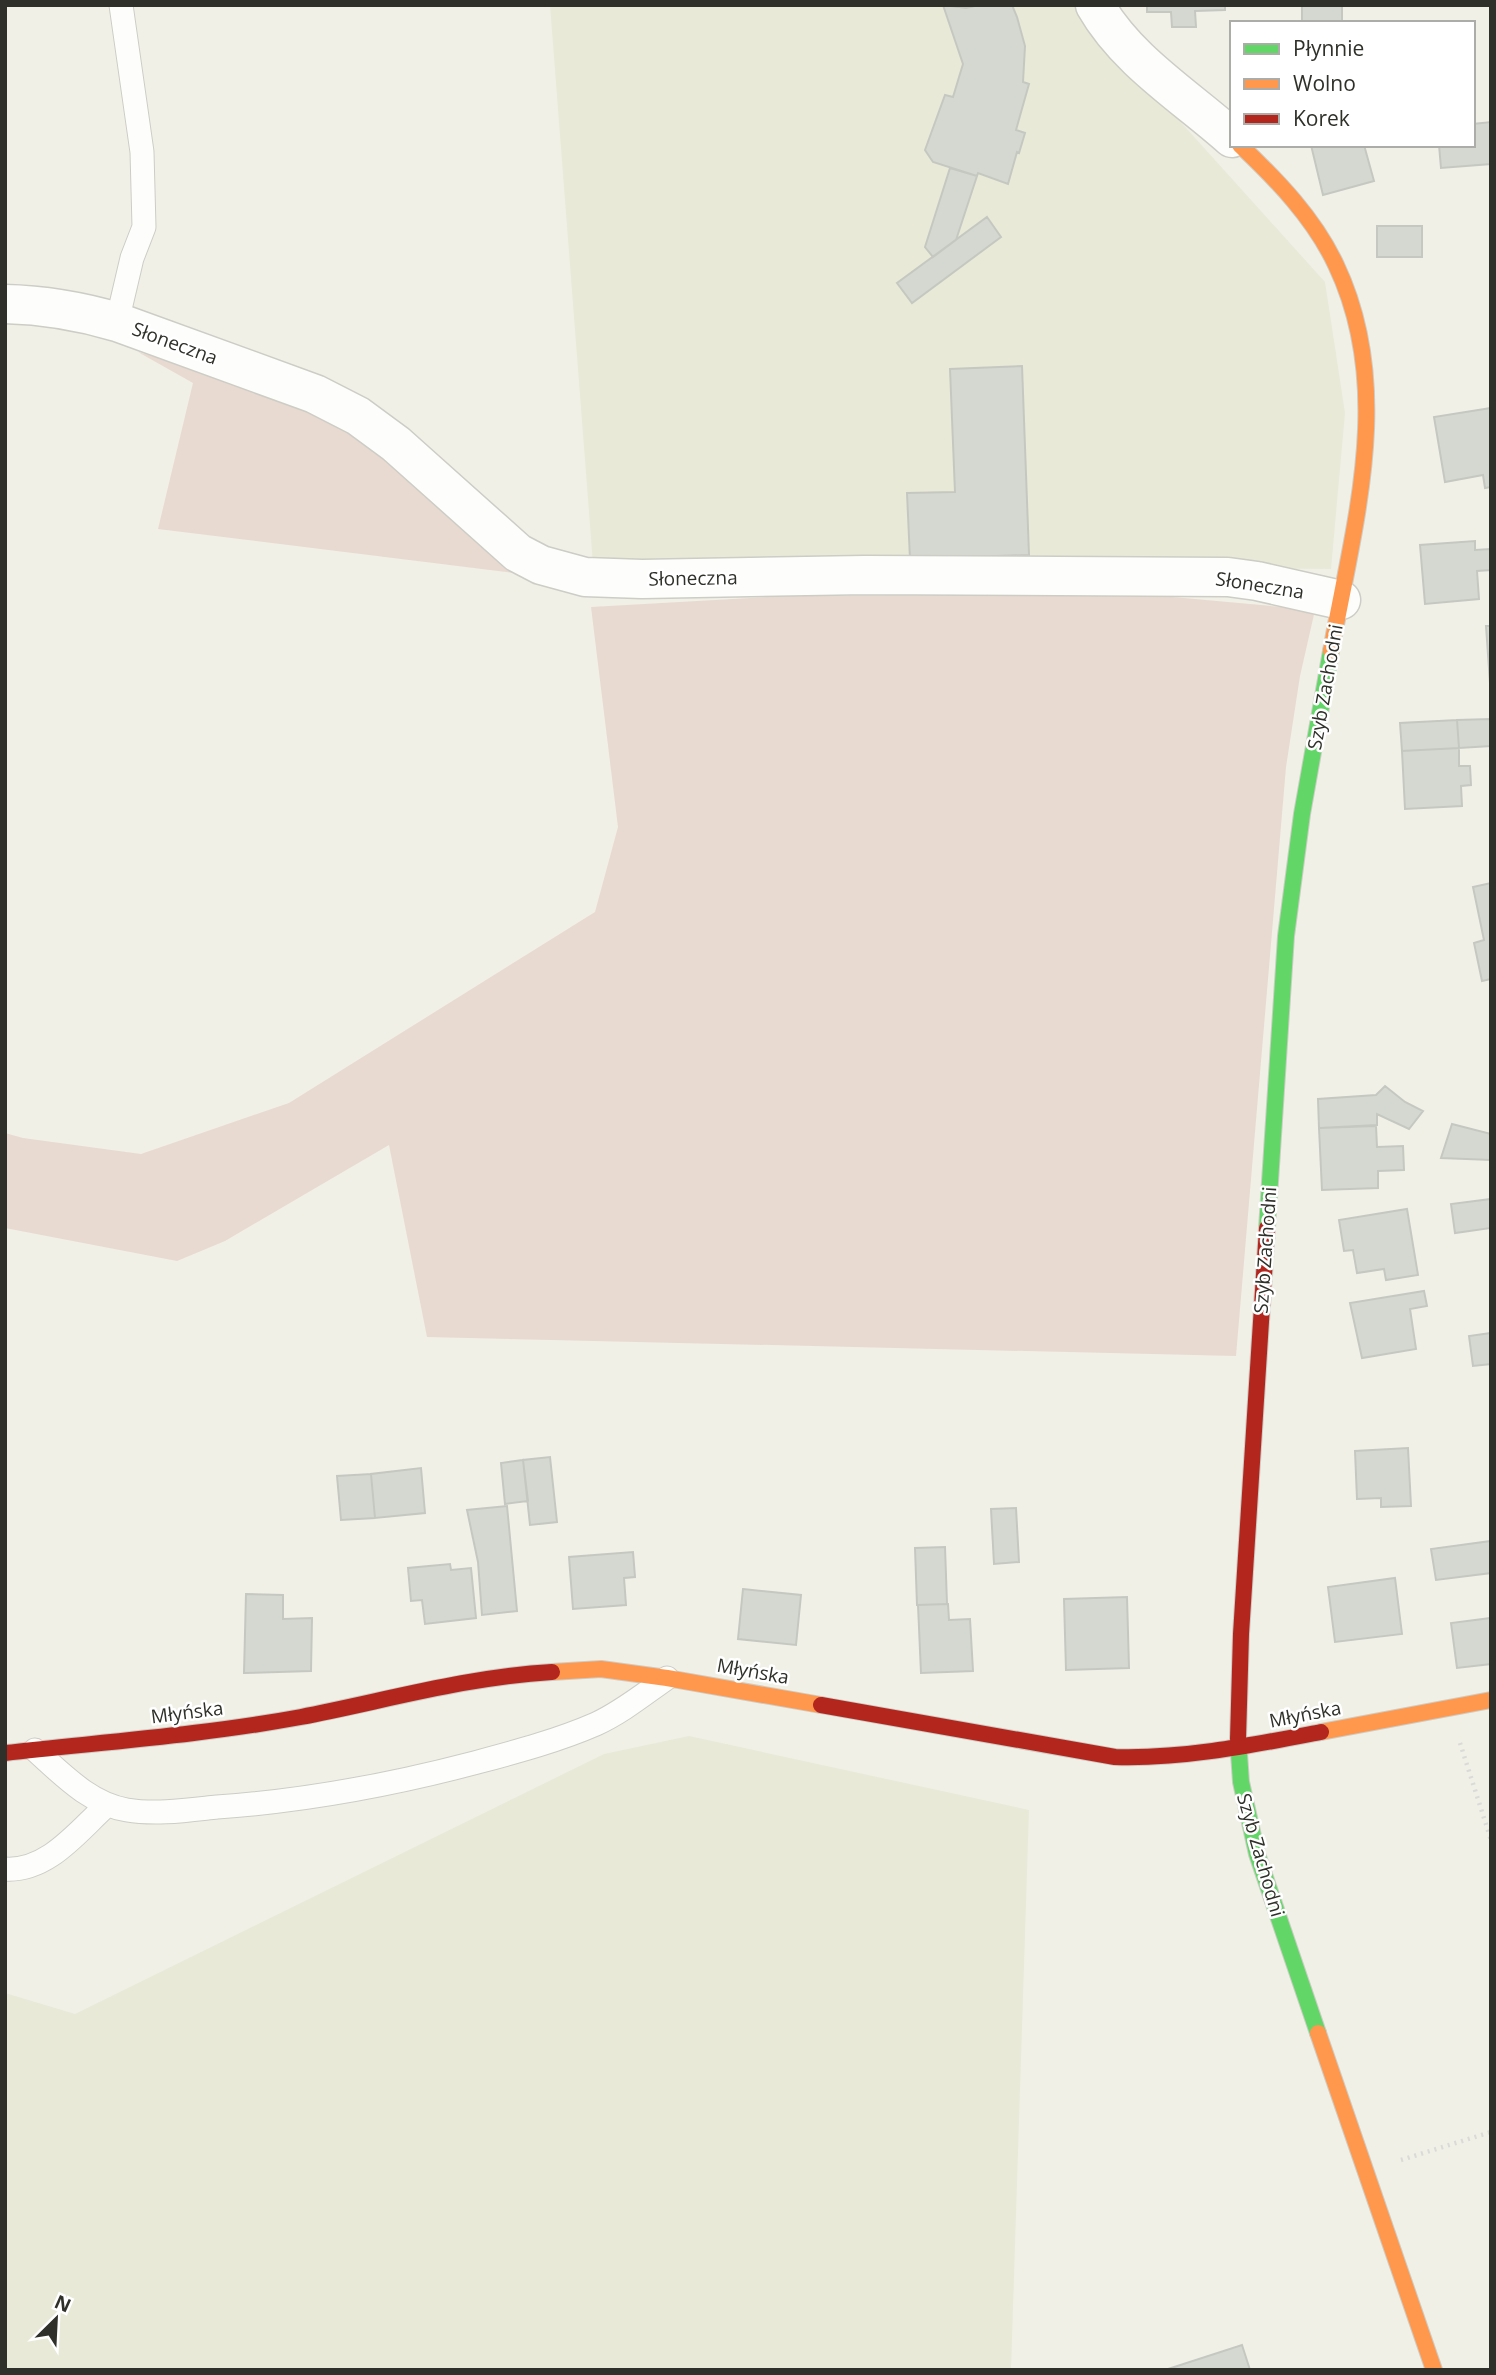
<svg xmlns="http://www.w3.org/2000/svg" width="1496" height="2375" font-family="'Open Sans',sans-serif">
	<style>
		.built { fill: #e8e9d7 }
		.green { fill: #e8dad1 }
		.building { fill: #d5d8d1; stroke: #c5c8c1; stroke-width: 2 }
		.lines { fill: none; stroke-linecap: round; stroke-linejoin: round }
		.lane-casing { stroke: #cdcdc6; stroke-width: 25 }
		.street-casing { stroke: #cdcdc6; stroke-width: 41 }
		.fast-casing { stroke: #cdcdc6; stroke-width: 18 }
		.slow-casing { stroke: #cdcdc6; stroke-width: 18 }
		.jam-casing { stroke: #cdcdc6; stroke-width: 18 }
		.path { stroke: #dadad7; stroke-width: 4.5; stroke-dasharray: 2 5; stroke-linecap: butt }
		.lane { stroke: #fdfdfb; stroke-width: 23 }
		.street { stroke: #fdfdfb; stroke-width: 38 }
		.fast { stroke: #63d668; stroke-width: 16 }
		.slow { stroke: #ff974d; stroke-width: 16 }
		.jam { stroke: #b3261e; stroke-width: 16 }
		.labels { text-anchor: middle; stroke-width: 5; stroke-linejoin: round; paint-order: stroke }
		.street-label { font-size: 19px; fill: #2f3029; stroke: #fff }
	</style>
	<rect width="100%" height="100%" fill="#f0f0e7"/>
	<path class="built" d="M 550,5 L 1080,5 L 1084,22 L 1187,129 L 1325,282 L 1345,413 L 1331,569 L 593,564 Z
		M 689,1736 L 1029,1810 L 1011,2370 L 5,2370 L 5,1993 L 75,2014 L 604,1754 Z"/>
	<path class="green" d="M 138,352 L 258,386 L 356,428 L 515,573 L 158,529 L 193,383 Z
		M 1140,594 L 1315,610 L 1300,676 L 1286,767 L 1236,1356 L 427,1337 L 389,1145 L 225,1241 L 177,1261 L 5,1228 L 5,1133 L 23,1138 L 141,1154 L 289,1103 L 595,912 L 618,827 L 591,607 L 784,596 Z"/>
	<path class="building" d="M 943,5 L 966,8 L 980,5 L 1012,5 L 1017,17 L 1025,46 L 1023,82 L 1029,84 L 1016,130 L 1025,133 L 1019,153 L 1017,152 L 1008,184 L 978,173 L 977,176 L 933,162 L 925,150 L 945,95 L 953,97 L 963,64 Z
		M 1147,5 L 1225,5 L 1225,10 L 1195,11 L 1196,27 L 1172,27 L 1171,12 L 1147,12 Z
		M 1302,5 L 1342,5 L 1342,23 L 1302,23 Z
		M 1491,122 L 1491,164 L 1441,168 L 1439,145 L 1473,145 L 1473,124 Z
		M 1311,145 L 1364,145 L 1374,181 L 1323,195 Z
		M 950,168 L 977,176 L 956,240 L 933,257 L 925,247 Z
		M 987,217 L 1001,237 L 912,303 L 897,283 Z
		M 1377,226 L 1422,226 L 1422,257 L 1377,257 Z
		M 1022,366 L 1029,555 L 910,559 L 907,493 L 955,492 L 950,369 Z
		M 1491,408 L 1491,487 L 1485,488 L 1483,475 L 1445,482 L 1434,417 Z
		M 1475,541 L 1475,550 L 1490,549 L 1491,570 L 1477,571 L 1479,599 L 1425,604 L 1420,545 Z
		M 1486,626 L 1491,626 L 1491,683 L 1490,683 Z
		M 1491,719 L 1491,746 L 1459,748 L 1457,720 Z
		M 1457,720 L 1459,748 L 1402,751 L 1400,723 Z
		M 1459,748 L 1459,766 L 1470,766 L 1471,785 L 1461,786 L 1462,806 L 1405,809 L 1402,751 Z
		M 1491,883 L 1491,979 L 1482,981 L 1474,943 L 1484,940 L 1473,887 Z
		M 1385,1086 L 1405,1102 L 1423,1111 L 1409,1129 L 1377,1114 L 1377,1125 L 1319,1128 L 1318,1099 L 1376,1095 Z
		M 1452,1124 L 1491,1134 L 1491,1160 L 1441,1158 Z
		M 1376,1126 L 1377,1147 L 1403,1146 L 1404,1170 L 1378,1171 L 1378,1188 L 1322,1190 L 1319,1128 Z
		M 1491,1199 L 1491,1228 L 1455,1233 L 1451,1204 Z
		M 1407,1209 L 1418,1275 L 1386,1280 L 1384,1269 L 1357,1273 L 1353,1250 L 1344,1251 L 1339,1220 Z
		M 1424,1291 L 1427,1306 L 1410,1309 L 1416,1349 L 1362,1358 L 1350,1303 Z
		M 1491,1333 L 1491,1364 L 1473,1366 L 1469,1336 Z
		M 1408,1448 L 1411,1506 L 1381,1507 L 1381,1498 L 1357,1499 L 1355,1451 Z
		M 550,1457 L 557,1522 L 530,1525 L 523,1460 Z
		M 523,1460 L 528,1501 L 505,1504 L 501,1463 Z
		M 421,1468 L 425,1513 L 375,1518 L 371,1474 Z
		M 371,1474 L 375,1518 L 341,1520 L 337,1476 Z
		M 507,1506 L 517,1611 L 482,1615 L 478,1562 L 467,1510 Z
		M 1016,1508 L 1019,1562 L 994,1564 L 991,1509 Z
		M 1491,1541 L 1491,1573 L 1436,1580 L 1431,1549 Z
		M 945,1547 L 947,1604 L 917,1605 L 915,1548 Z
		M 633,1552 L 635,1577 L 624,1578 L 626,1605 L 573,1609 L 569,1557 Z
		M 450,1564 L 451,1570 L 471,1568 L 476,1618 L 425,1624 L 422,1600 L 411,1601 L 408,1568 Z
		M 1395,1578 L 1402,1634 L 1335,1642 L 1328,1587 Z
		M 743,1589 L 801,1595 L 796,1645 L 738,1639 Z
		M 246,1594 L 283,1595 L 283,1619 L 312,1618 L 311,1671 L 244,1673 Z
		M 1127,1597 L 1129,1668 L 1066,1670 L 1064,1599 Z
		M 948,1604 L 949,1620 L 970,1619 L 973,1671 L 921,1673 L 918,1605 Z
		M 1491,1618 L 1491,1664 L 1457,1668 L 1451,1623 Z
		M 1242,2345 L 1250,2370 L 1168,2370 L 1168,2369 Z"/>
	<g class="lines">
		<g class="lane-casing">
			<path id="lane" d="M 117,322 L 132,258 L 144,227 L 142,152 L 121,5
				M 35,1750 C 62,1774 90,1804 127,1810 C 156,1815 189,1810 217,1807 C 304,1801 390,1785 474,1763 C 515,1752 557,1741 596,1724 C 622,1712 644,1694 667,1678
				M 5,1869 C 48,1872 78,1831 107,1805"/>
		</g>
		<g class="street-casing">
			<path id="street" d="M 1095,5 C 1127,61 1185,96 1232,138
				M 5,304 C 44,305 80,311 117,322 L 315,394 L 358,416 L 396,444 L 518,553 L 541,565 L 585,577 L 642,579 L 865,575 L 1228,577 L 1257,581 L 1341,600"/>
		</g>
		<g class="fast-casing">
			<path id="fast" d="M 1267,1228 L 1286,936 L 1302,814 L 1331,651
				M 1238,1739 L 1241,1782 L 1257,1854 L 1318,2033"/>
		</g>
		<g class="slow-casing">
			<path id="slow" d="M 1240,145 C 1277,180 1314,218 1336,265 C 1395,389 1354,523 1331,651
				M 552,1672 L 601,1669 L 667,1678 L 821,1705
				M 1321,1732 L 1491,1700
				M 1318,2033 L 1434,2370"/>
		</g>
		<g class="jam-casing">
			<path id="jam" d="M 821,1705 L 1115,1757 C 1185,1759 1253,1745 1321,1732
				M 1238,1739 L 1241,1634 L 1267,1228
				M 5,1753 C 103,1742 203,1735 301,1717 C 384,1701 466,1677 552,1672"/>
		</g>
		<path class="path" d="M 1460,1743 L 1491,1840
			M 1401,2160 L 1491,2132"/>
		<use href="#lane" class="lane"/>
		<use href="#street" class="street"/>
		<use href="#fast" class="fast"/>
		<use href="#slow" class="slow"/>
		<use href="#jam" class="jam"/>
	</g>
	<g class="labels">
		<g class="street-label">
			<text transform="translate(175 343) rotate(20)" y="7">Słoneczna</text>
			<text transform="translate(693 578) rotate(-1)" y="7">Słoneczna</text>
			<text transform="translate(1260 585) rotate(9)" y="7">Słoneczna</text>
			<text transform="translate(1325 687) rotate(-80)" y="7">Szyb Zachodni</text>
			<text transform="translate(1265 1250) rotate(-86)" y="7">Szyb Zachodni</text>
			<text transform="translate(753 1671) rotate(10)" y="7">Młyńska</text>
			<text transform="translate(187 1712) rotate(-7)" y="7">Młyńska</text>
			<text transform="translate(1305 1714) rotate(-11)" y="7">Młyńska</text>
			<text transform="translate(1261 1855) rotate(74)" y="7">Szyb Zachodni</text>
		</g>
	</g>
	<rect width="1496" height="2375" fill="none" stroke="#2f3029" stroke-width="14"/>
	<rect x="1230" y="21" width="245" height="126" fill="#ffffff" stroke="#acaca9" stroke-width="2"/>
	<rect x="1244" y="44" width="35" height="10" fill="#63d668" stroke="#acaca9" stroke-width="2"/>
	<text x="1293" y="56" font-size="21" fill="#2f3029">Płynnie</text>
	<rect x="1244" y="79" width="35" height="10" fill="#ff974d" stroke="#acaca9" stroke-width="2"/>
	<text x="1293" y="91" font-size="21" fill="#2f3029">Wolno</text>
	<rect x="1244" y="114" width="35" height="10" fill="#b3261e" stroke="#acaca9" stroke-width="2"/>
	<text x="1293" y="126" font-size="21" fill="#2f3029">Korek</text>
	<g transform="translate(56 2319) rotate(24)" stroke="#ffffff" stroke-width="5" paint-order="stroke">
	<path d="M0-5L12 26L0 18L-12 26Z" fill="#2f3029"/>
	<text y="-10" font-size="19" font-weight="bold" text-anchor="middle" fill="#2f3029">N</text>
	</g>
</svg>
